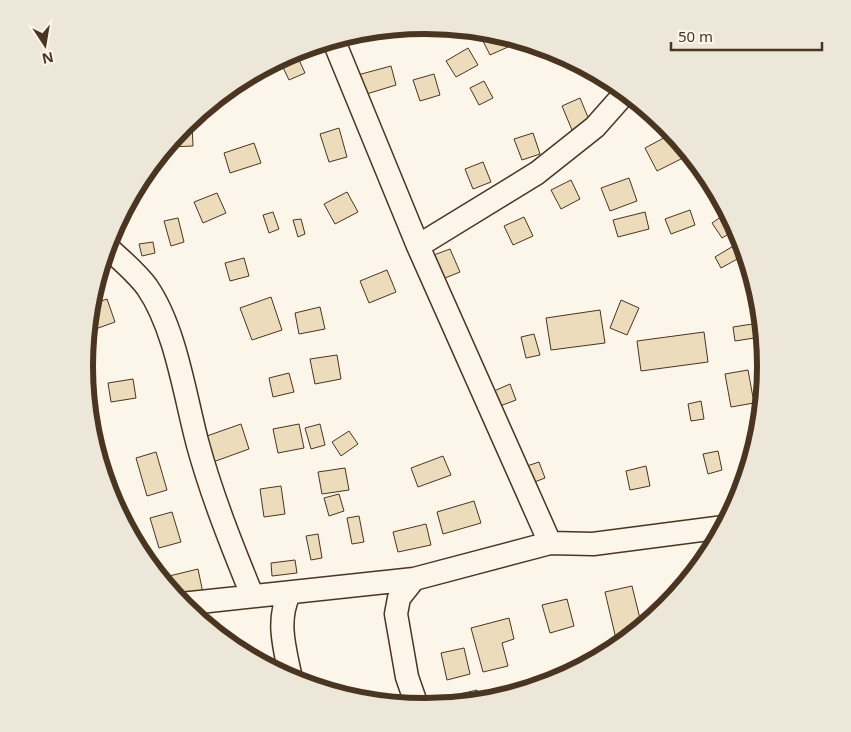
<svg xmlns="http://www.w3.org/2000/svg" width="851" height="732" font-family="'Noto Sans',sans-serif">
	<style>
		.building { fill: #ecdcbc; stroke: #4a3520 }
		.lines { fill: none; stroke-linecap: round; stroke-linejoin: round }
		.minor-casing { stroke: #4a3520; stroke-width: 25 }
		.minor { stroke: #fbf6e9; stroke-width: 22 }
		.rim { fill: none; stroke: #4a3520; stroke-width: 6 }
	</style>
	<rect width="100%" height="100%" fill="#fbf6e9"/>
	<path class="building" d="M 495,33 L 502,35 L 508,47 L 490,55 L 482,39 Z
		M 468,48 L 478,65 L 456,77 L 446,61 Z
		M 295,51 L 305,73 L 289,80 L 279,59 Z
		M 391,66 L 396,85 L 360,96 L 354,76 Z
		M 434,74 L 440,95 L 420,101 L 413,80 Z
		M 484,81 L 493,98 L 479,105 L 470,88 Z
		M 580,98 L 590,122 L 572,130 L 562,106 Z
		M 186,123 L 192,123 L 193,146 L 169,147 L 169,144 Z
		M 339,128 L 347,157 L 329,162 L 320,134 Z
		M 533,133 L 540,154 L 522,160 L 514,139 Z
		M 673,133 L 691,154 L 657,171 L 645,148 Z
		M 254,143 L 261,163 L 230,173 L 224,153 Z
		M 483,162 L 491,182 L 473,189 L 465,169 Z
		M 629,178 L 637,201 L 610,211 L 601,188 Z
		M 571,180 L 580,199 L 561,209 L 551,190 Z
		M 347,192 L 358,212 L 335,224 L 324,204 Z
		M 217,193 L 226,213 L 203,223 L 194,202 Z
		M 690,210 L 695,225 L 671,234 L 665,219 Z
		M 273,212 L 279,229 L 269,233 L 263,215 Z
		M 645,212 L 649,229 L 618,237 L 613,220 Z
		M 728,212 L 737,229 L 722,238 L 712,223 Z
		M 524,217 L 533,236 L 513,245 L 504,226 Z
		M 178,218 L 184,242 L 171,246 L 164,221 Z
		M 301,219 L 305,234 L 298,237 L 293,220 Z
		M 153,242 L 155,253 L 142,256 L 139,244 Z
		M 735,245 L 741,257 L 721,268 L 715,257 Z
		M 450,249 L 460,272 L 440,280 L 431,256 Z
		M 244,258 L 249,276 L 230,281 L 225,263 Z
		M 387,270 L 396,292 L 369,303 L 360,281 Z
		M 756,286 L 760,300 L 760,313 L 749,289 Z
		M 271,297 L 282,330 L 252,340 L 240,308 Z
		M 107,299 L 115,322 L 90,331 L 89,325 L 91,305 Z
		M 621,300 L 639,308 L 627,335 L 610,328 Z
		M 320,307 L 325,329 L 299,334 L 295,313 Z
		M 600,310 L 605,343 L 551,350 L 546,318 Z
		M 759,323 L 761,337 L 735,341 L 733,327 Z
		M 704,332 L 708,362 L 641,371 L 637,341 Z
		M 534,334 L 540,355 L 526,358 L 521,337 Z
		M 337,355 L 341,379 L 315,384 L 310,359 Z
		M 748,370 L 754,403 L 731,407 L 725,374 Z
		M 289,373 L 294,392 L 273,397 L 269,378 Z
		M 133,379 L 136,398 L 111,402 L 108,383 Z
		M 510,384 L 516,400 L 500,406 L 494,391 Z
		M 701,401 L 704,419 L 691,421 L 688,404 Z
		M 241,424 L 249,449 L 213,462 L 204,437 Z
		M 299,424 L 304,448 L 278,453 L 273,429 Z
		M 320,424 L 325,445 L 311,449 L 305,428 Z
		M 349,431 L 358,444 L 341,456 L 332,442 Z
		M 718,451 L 722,470 L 708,474 L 703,454 Z
		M 156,452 L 167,490 L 147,496 L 136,458 Z
		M 443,456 L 451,475 L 418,487 L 411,468 Z
		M 539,462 L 545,478 L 524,486 L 518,469 Z
		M 646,466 L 650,486 L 630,490 L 626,471 Z
		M 345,468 L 349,490 L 322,494 L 318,472 Z
		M 281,486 L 285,514 L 264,517 L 260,489 Z
		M 339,494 L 344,511 L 329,516 L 324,498 Z
		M 474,501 L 481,523 L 443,534 L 437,512 Z
		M 172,512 L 181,542 L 159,548 L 150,518 Z
		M 359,516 L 364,542 L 352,544 L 347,518 Z
		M 426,524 L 431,545 L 398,552 L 393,532 Z
		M 318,534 L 322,558 L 311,560 L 306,536 Z
		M 295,560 L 297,573 L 272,576 L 271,563 Z
		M 198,569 L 203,593 L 178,599 L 161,578 Z
		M 632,586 L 642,627 L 632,636 L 616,639 L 605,592 Z
		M 567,599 L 574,626 L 550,633 L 542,605 Z
		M 509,618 L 514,639 L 502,643 L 508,666 L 483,672 L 471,628 Z
		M 464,648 L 470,674 L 447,680 L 441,653 Z
		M 477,690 L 480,702 L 452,704 L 451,696 Z"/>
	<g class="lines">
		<g class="minor-casing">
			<path id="minor" d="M 333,39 L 418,246 L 550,543
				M 418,246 L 537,173 L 595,127 L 626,92
				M 107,247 C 120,259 136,272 147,287 C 176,329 185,397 198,445 C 212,496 232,546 252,595
				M 289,594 C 276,622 285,649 291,679
				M 181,604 L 414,579
				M 417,706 L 407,677 L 396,614 L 399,598 L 414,579 L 550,543 L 593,544 L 724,527"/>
		</g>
		<use href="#minor" class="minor"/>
	</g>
	<path d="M0 0H851V732H0ZM93 366a332 332 0 1 1 664 0a332 332 0 1 1-664 0Z" fill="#ede7d9" fill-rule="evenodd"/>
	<path class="rim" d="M93 366a332 332 0 1 1 664 0a332 332 0 1 1-664 0Z"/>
	<g transform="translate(45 45) rotate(168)" stroke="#fbf6e9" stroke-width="4" paint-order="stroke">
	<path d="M0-4L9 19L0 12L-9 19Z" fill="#4a3520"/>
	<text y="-8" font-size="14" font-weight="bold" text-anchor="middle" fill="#4a3520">N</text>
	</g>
	<path d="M671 42v8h151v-8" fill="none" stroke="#4a3520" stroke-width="2.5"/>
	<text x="678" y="42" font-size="15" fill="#4a3520" stroke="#fbf6e9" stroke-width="4" paint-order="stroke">50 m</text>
</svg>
